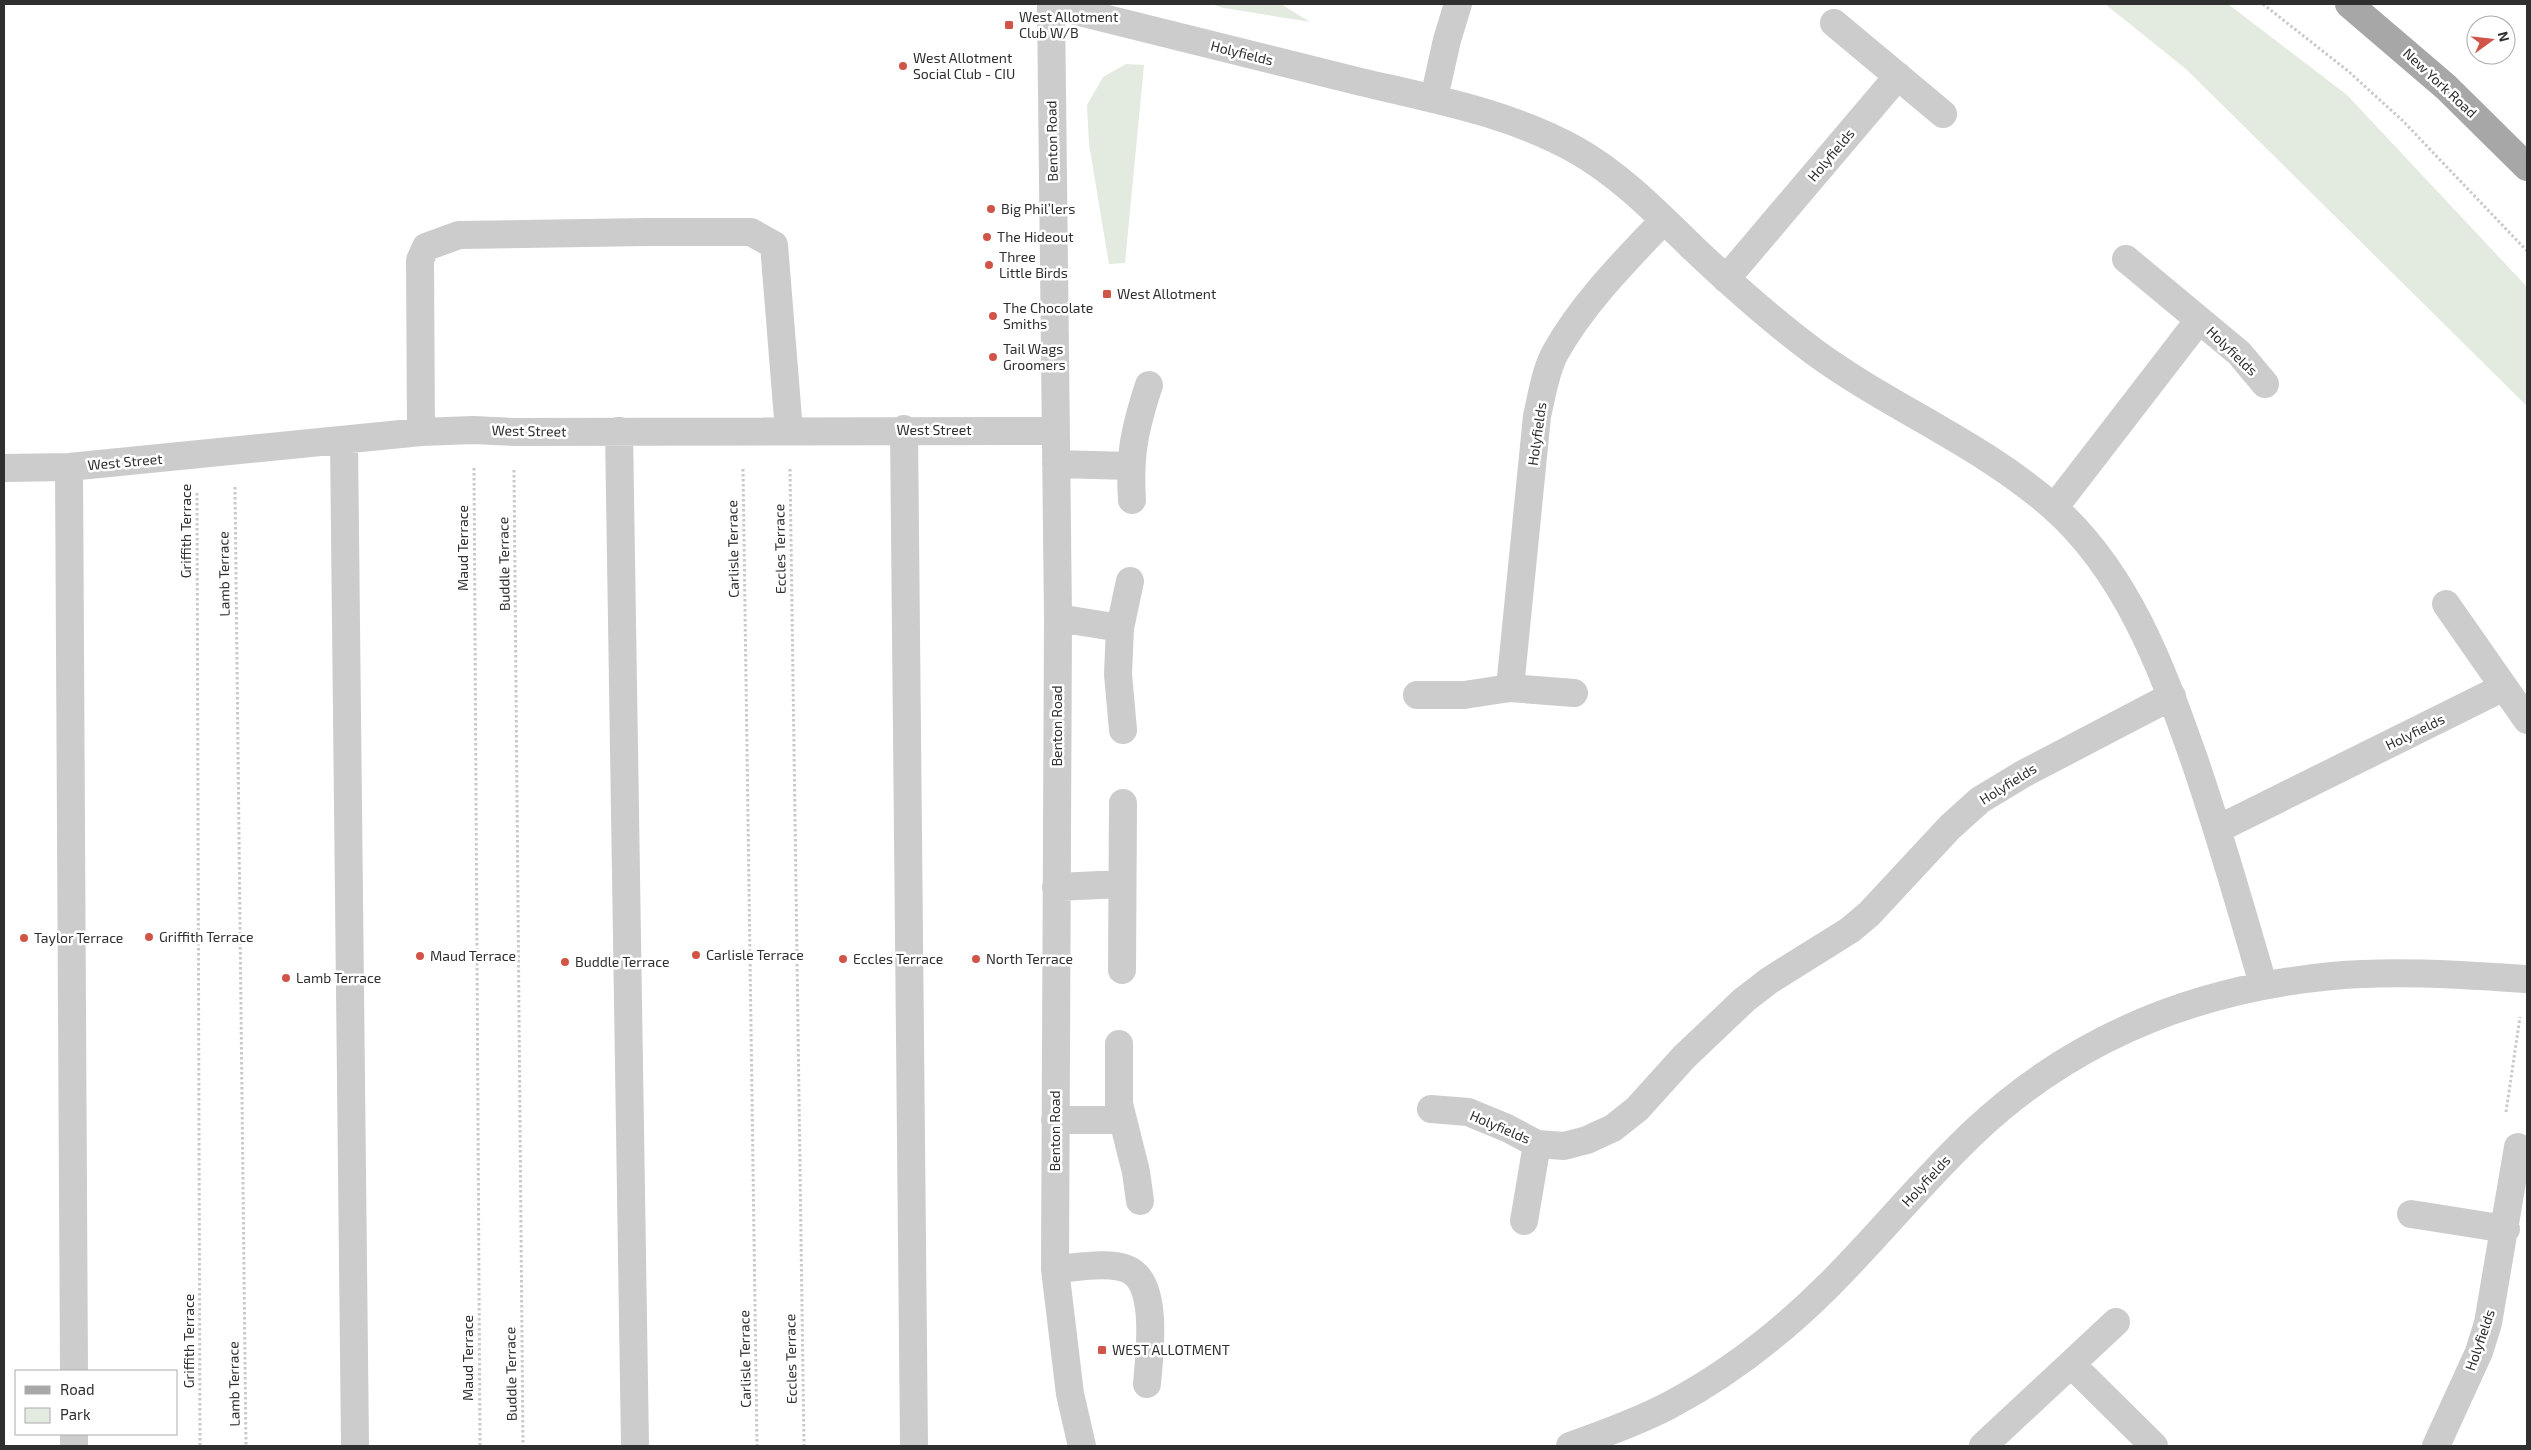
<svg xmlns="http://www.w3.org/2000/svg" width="2531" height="1450" font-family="'Exo 2',sans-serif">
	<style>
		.green { fill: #e3eadf }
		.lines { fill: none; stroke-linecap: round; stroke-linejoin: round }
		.path { stroke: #c9c9c9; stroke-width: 3; stroke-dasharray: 2.5 2.5; stroke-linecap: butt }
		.minor { stroke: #ccc; stroke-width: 28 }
		.major { stroke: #a7a7a7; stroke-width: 28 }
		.poi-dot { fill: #d05447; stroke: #fff; stroke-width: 2 }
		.labels { text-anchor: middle; stroke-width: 5; stroke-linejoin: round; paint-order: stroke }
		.poi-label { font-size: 14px; fill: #2f2f2f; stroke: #fff; text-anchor: start }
		.street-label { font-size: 14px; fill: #2f2f2f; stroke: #fff }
	</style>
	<rect width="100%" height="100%" fill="#fff"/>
	<path class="green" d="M 1211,4 L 1281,4 L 1310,22 L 1224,8 Z
		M 2105,4 L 2228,4 L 2347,95 L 2527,287 L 2527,406 L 2186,69 Z
		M 1126,64 L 1144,65 L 1125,263 L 1109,264 L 1089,144 L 1087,105 L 1103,77 Z"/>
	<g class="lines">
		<path class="path" d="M 2263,4 L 2348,71 L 2403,121 L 2527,251
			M 474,468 L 480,1446
			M 743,469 L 757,1446
			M 790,469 L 804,1446
			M 514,470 L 523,1446
			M 235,487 L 246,1446
			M 197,493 L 200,1446
			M 2506,1112 L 2520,1017"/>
		<path class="minor" d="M 1051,4 L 1058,618 L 1055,1269 L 1070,1394 L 1082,1446
			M 1051,5 C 1154,31 1257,57 1361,82 C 1433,99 1510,113 1576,150 C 1620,175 1656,212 1692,247 C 1730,283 1770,319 1813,351 C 1889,407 1980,443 2052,506 C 2127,572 2162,668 2194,759 C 2220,834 2241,909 2263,984
			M 1834,23 L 1943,114
			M 1434,98 L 1447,40 L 1458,4
			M 2126,259 L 2239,353 L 2265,384
			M 1726,279 L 1898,76
			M 904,429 L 914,1446
			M 619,431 L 635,1446
			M 421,432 L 420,260 L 426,247 L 459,235 L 647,232 L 751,232 L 774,245 L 789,431
			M 344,440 L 355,1446
			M 1056,464 L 1130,466
			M 69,467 L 74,1371
			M 4,468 L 69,467 L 421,432 L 473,430 L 514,432 L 1056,431
			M 1132,500 C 1129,454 1135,428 1149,385
			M 2054,508 L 2199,320
			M 2446,604 L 2527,720
			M 1058,618 L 1120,628
			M 1510,688 L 1537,416 C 1542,395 1545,372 1555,353 C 1583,303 1625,261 1664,220
			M 1417,695 L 1464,695 L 1510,688 L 1574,693
			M 1123,730 L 1118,674 L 1120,628 L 1130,581
			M 2218,829 L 2504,687
			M 1056,887 L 1122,884
			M 1122,970 L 1123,803
			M 1119,1044 L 1119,1104 L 1136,1172 L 1140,1201
			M 1431,1109 L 1468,1112 L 1507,1128 L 1537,1144 L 1524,1221
			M 1055,1120 L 1122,1120
			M 1537,1144 L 1564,1146 L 1587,1140 L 1613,1128 L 1637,1109 L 1684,1057 L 1744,1000 L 1770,980 L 1850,930 L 1869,914 L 1950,827 L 1980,800 L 2023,774 L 2172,696
			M 2411,1214 L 2506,1229
			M 1055,1269 C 1074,1268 1109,1261 1127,1269 C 1160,1282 1149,1357 1147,1384
			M 2071,1364 L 2154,1446
			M 74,1434 L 74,1446
			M 1570,1446 C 1604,1434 1637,1422 1668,1406 C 1727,1375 1782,1332 1829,1285 C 1879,1235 1923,1180 1975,1131 C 2075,1037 2196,989 2332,976 C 2396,970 2463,975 2527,979
			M 1983,1446 L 2116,1322
			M 2436,1446 L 2479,1352 L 2488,1323 L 2518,1147"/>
		<path class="major" d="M 2349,4 L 2446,87 L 2527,167"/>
	</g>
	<g class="poi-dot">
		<rect x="1004" y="20" width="10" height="10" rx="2.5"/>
		<circle cx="903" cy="66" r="5"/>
		<circle cx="991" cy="209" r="5"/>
		<circle cx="987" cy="237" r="5"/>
		<circle cx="989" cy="265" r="5"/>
		<rect x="1102" y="289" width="10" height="10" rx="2.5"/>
		<circle cx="993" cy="316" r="5"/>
		<circle cx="993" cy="357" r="5"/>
		<circle cx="149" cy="937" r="5"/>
		<circle cx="24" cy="938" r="5"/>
		<circle cx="696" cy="955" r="5"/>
		<circle cx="420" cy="956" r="5"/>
		<circle cx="843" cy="959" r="5"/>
		<circle cx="976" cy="959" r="5"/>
		<circle cx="565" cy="962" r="5"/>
		<circle cx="286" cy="978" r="5"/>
		<rect x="1097" y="1345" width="10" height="10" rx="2.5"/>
	</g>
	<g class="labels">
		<g class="poi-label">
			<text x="1019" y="22">West Allotment<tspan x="1019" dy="16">Club W/B</tspan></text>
			<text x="913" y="63">West Allotment<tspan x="913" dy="16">Social Club - CIU</tspan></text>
			<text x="1001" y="214">Big Phil’lers</text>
			<text x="997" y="242">The Hideout</text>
			<text x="999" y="262">Three<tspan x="999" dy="16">Little Birds</tspan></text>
			<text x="1117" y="299">West Allotment</text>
			<text x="1003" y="313">The Chocolate<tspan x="1003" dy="16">Smiths</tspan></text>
			<text x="1003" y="354">Tail Wags<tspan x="1003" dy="16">Groomers</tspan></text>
			<text x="159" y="942">Griffith Terrace</text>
			<text x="34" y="943">Taylor Terrace</text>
			<text x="706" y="960">Carlisle Terrace</text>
			<text x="430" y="961">Maud Terrace</text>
			<text x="853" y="964">Eccles Terrace</text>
			<text x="986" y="964">North Terrace</text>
			<text x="575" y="967">Buddle Terrace</text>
			<text x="296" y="983">Lamb Terrace</text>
			<text x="1112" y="1355">WEST ALLOTMENT</text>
		</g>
		<g class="street-label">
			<text transform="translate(1242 53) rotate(14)" y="5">Holyfields</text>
			<text transform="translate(2440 83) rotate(43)" y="5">New York Road</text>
			<text transform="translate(1052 141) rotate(-91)" y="5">Benton Road</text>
			<text transform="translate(1831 155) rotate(-50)" y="5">Holyfields</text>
			<text transform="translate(2232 351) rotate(44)" y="5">Holyfields</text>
			<text x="934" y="435">West Street</text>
			<text transform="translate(529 431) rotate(1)" y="5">West Street</text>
			<text transform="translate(1537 434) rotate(-82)" y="5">Holyfields</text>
			<text transform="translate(125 462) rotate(-5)" y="5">West Street</text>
			<text transform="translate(186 531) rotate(-90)" y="5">Griffith Terrace</text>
			<text transform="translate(463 548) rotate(-90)" y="5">Maud Terrace</text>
			<text transform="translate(733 549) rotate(-91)" y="5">Carlisle Terrace</text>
			<text transform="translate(780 549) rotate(-91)" y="5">Eccles Terrace</text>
			<text transform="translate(504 564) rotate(-91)" y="5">Buddle Terrace</text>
			<text transform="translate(224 574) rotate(-91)" y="5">Lamb Terrace</text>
			<text transform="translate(1057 726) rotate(-90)" y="5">Benton Road</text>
			<text transform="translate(2415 732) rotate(-26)" y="5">Holyfields</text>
			<text transform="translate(2008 784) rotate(-32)" y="5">Holyfields</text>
			<text transform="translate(1500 1127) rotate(23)" y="5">Holyfields</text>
			<text transform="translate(1055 1131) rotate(-90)" y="5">Benton Road</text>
			<text transform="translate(1926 1181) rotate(-47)" y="5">Holyfields</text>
			<text transform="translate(2480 1340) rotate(-71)" y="5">Holyfields</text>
			<text transform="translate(189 1341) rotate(-90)" y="5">Griffith Terrace</text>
			<text transform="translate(468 1358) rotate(-90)" y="5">Maud Terrace</text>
			<text transform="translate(745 1359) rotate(-91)" y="5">Carlisle Terrace</text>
			<text transform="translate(791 1359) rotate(-91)" y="5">Eccles Terrace</text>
			<text transform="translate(511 1374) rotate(-91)" y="5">Buddle Terrace</text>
			<text transform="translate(234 1384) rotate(-91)" y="5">Lamb Terrace</text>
		</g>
	</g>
	<rect width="2531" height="1450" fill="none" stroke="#2f2f2f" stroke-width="10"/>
	<rect x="15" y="1370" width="162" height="65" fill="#ffffff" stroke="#acacac"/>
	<rect x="25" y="1386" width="25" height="8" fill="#a7a7a7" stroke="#acacac"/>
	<text x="60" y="1395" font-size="15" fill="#2f2f2f">Road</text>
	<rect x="25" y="1408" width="25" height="15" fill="#e3eadf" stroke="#acacac"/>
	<text x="60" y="1420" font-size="15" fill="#2f2f2f">Park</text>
	<g transform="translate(2491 40) rotate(75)"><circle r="24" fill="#ffffff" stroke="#acacac"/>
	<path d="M0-4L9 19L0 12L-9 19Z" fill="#d05447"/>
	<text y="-8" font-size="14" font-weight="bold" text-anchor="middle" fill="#2f2f2f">N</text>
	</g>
</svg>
